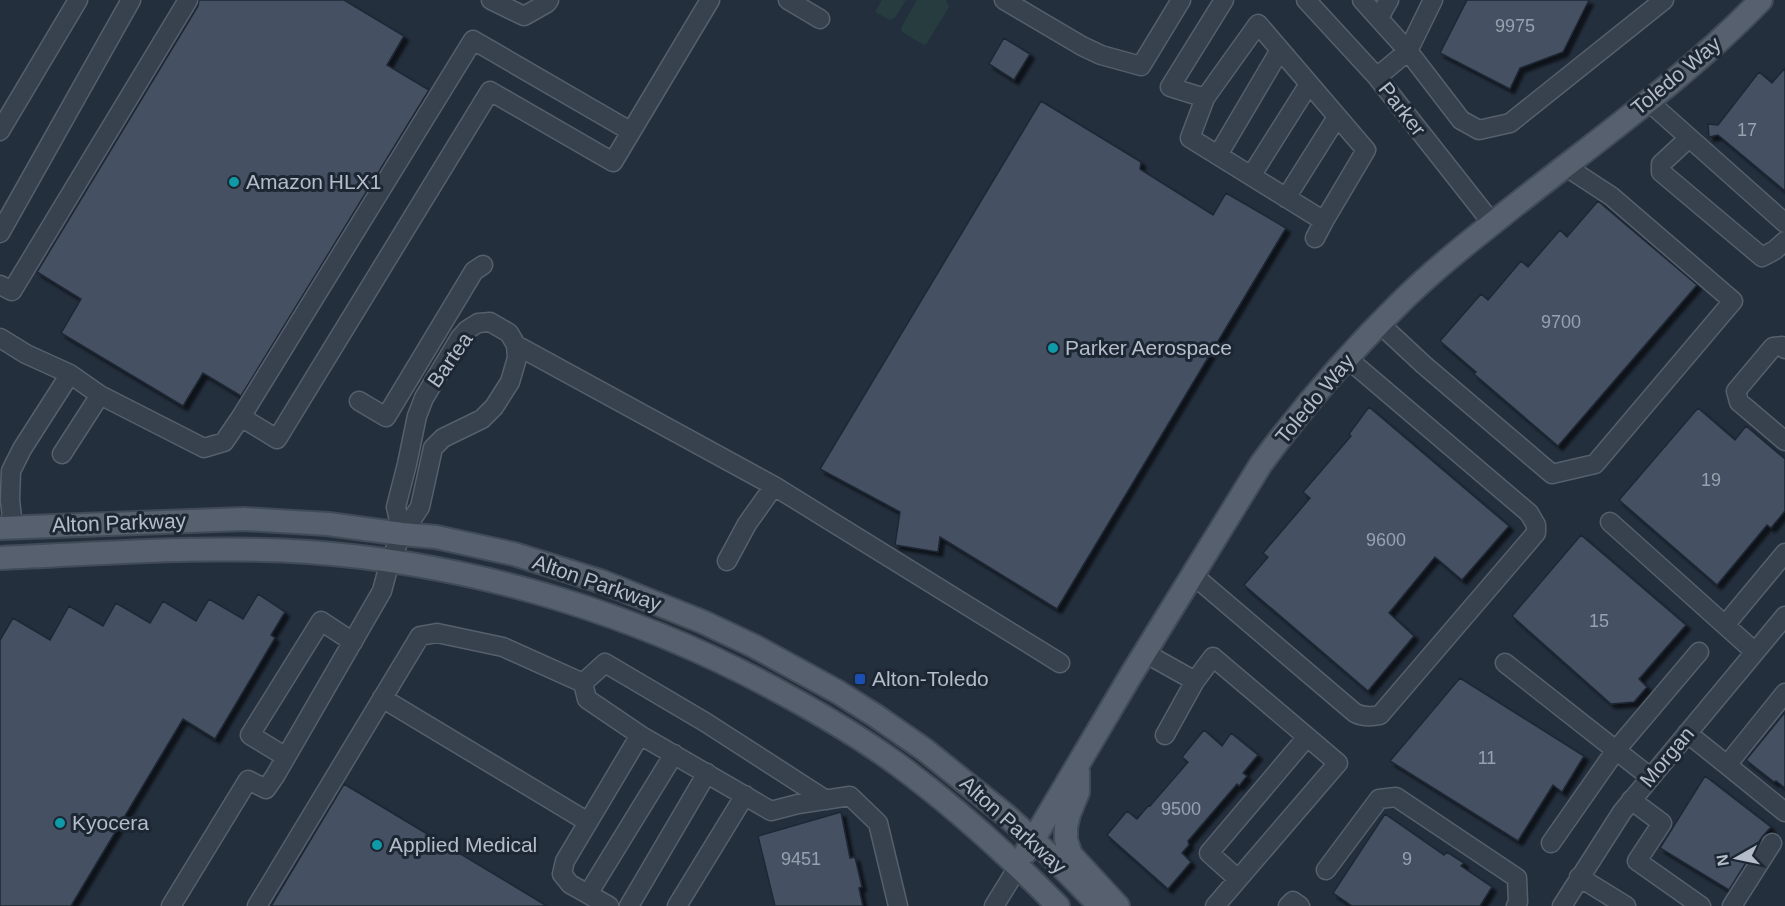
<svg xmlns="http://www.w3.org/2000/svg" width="1785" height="906" font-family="Arial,sans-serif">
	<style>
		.green { fill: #263c3f }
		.building { fill: #455162; stroke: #1f2835; stroke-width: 1.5; filter: url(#shadow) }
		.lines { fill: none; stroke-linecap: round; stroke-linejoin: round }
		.minor-casing { stroke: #565f6c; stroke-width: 21 }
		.major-casing { stroke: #414a57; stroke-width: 26 }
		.minor { stroke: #38414e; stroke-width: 18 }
		.major { stroke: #56606e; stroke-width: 22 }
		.culture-dot { fill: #0f9aa8; stroke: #1d2633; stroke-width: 2 }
		.transit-dot { fill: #1a4fb4; stroke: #1d2633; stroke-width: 2 }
		.labels { text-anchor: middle; stroke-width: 6; stroke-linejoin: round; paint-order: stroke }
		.number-label { font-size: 18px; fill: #98a1af }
		.street-label { font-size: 21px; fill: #b4bcc9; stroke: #1d2633 }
		.poi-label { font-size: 21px; fill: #b4bcc9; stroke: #1d2633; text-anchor: start }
	</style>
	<defs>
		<filter id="shadow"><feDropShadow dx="4.5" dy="4.5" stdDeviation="1.5" flood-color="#0009"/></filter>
	</defs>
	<rect width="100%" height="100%" fill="#242f3e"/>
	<path class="green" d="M 882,0 L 906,0 L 895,18 L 890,20 L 875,12 Z
		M 917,0 L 946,0 L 949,7 L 927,43 L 924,45 L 902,32 L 901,28 Z"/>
	<path class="building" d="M 199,0 L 344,0 L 404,36 L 387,65 L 429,90 L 241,396 L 203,373 L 183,406 L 61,333 L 81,299 L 37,272 L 198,6 Z
		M 1467,0 L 1589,0 L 1563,52 L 1520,68 L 1510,89 L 1440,53 Z
		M 1004,38 L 1030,54 L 1014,80 L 989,64 Z
		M 1785,68 L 1785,191 L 1718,135 L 1709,137 L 1708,124 L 1718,125 L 1759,72 L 1772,83 Z
		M 1041,101 L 1141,162 L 1140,169 L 1213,215 L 1226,193 L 1286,228 L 1057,609 L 940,537 L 938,552 L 895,545 L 900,512 L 820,469 Z
		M 1598,201 L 1697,285 L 1558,446 L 1474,374 L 1476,372 L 1440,341 L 1481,294 L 1488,300 L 1521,261 L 1528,267 L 1560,230 L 1567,237 Z
		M 1369,407 L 1509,526 L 1462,580 L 1435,557 L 1389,613 L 1414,636 L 1368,691 L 1244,585 L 1268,557 L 1263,553 L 1310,498 L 1303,492 L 1351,436 L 1349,434 Z
		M 1698,408 L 1735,440 L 1746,426 L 1785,459 L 1785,511 L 1771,528 L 1767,525 L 1717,585 L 1619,500 Z
		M 1581,535 L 1686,625 L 1639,679 L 1647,687 L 1634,702 L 1611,704 L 1512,616 Z
		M 258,594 L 285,612 L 271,635 L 275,638 L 215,739 L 183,719 L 71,906 L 0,906 L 0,640 L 13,618 L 50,640 L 69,606 L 103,626 L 116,603 L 150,623 L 163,601 L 196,621 L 209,599 L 243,619 Z
		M 1460,678 L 1584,756 L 1562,792 L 1553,785 L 1518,841 L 1390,761 Z
		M 1785,712 L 1785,788 L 1776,781 L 1774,782 L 1746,760 Z
		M 1204,730 L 1222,746 L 1231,733 L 1258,755 L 1243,773 L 1247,776 L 1239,786 L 1237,784 L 1188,841 L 1189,845 L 1182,853 L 1191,862 L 1168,889 L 1107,835 L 1127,811 L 1137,819 L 1149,805 L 1150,806 L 1188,762 L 1182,757 Z
		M 1705,776 L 1771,827 L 1762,837 L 1729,890 L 1660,848 Z
		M 344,784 L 547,906 L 271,906 Z
		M 841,812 L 850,858 L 855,857 L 862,887 L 859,888 L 863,906 L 775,906 L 758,836 Z
		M 1385,814 L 1444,855 L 1447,852 L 1464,863 L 1461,866 L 1492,887 L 1480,906 L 1352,906 L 1333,893 Z"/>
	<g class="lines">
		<g class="minor-casing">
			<path id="minor" d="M 491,0 L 524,16 L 547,3 L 549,0
				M 788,0 L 820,19
				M 1004,0 L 1082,46 L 1101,55 L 1141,66 L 1181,0
				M 1306,0 L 1377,77 L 1492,223
				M 1362,0 L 1408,51 L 1433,0
				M 1379,18 L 1389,0
				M 1258,24 L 1366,150 L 1324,221 L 1190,138 L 1205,98 Z
				M 1377,77 L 1408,51 L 1461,120 L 1479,130 L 1510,123 L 1664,0
				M 1205,98 L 1170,87 L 1224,0
				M 1648,101 L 1785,223
				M 0,131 L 78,0
				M 1689,138 L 1661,164 L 1661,172 L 1762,257 L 1775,250 L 1785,241
				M 1218,155 L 1280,50
				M 1251,176 L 1309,84
				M 1286,198 L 1337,117
				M 0,233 L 131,0
				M 1315,238 L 1324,221
				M 0,285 L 12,291 L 188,0
				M 1380,324 L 1424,365 L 1552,474 L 1595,464 L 1733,301 L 1611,196 L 1565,166
				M 0,338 L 26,354 L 70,374 L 22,449 L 11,471 L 10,500 L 13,527
				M 516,345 L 774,486 L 1060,663
				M 1785,349 L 1782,346 L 1773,347 L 1736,391 L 1739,402 L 1785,441
				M 70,374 L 100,395
				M 359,401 L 386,417 L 474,271 L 483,265
				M 241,417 L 277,439 L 490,91 L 613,162 L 710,0
				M 62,454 L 100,395 L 204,448 L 224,442 L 241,417 L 473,40 L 630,131
				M 1610,522 L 1755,652
				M 727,561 L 747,524 L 774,486
				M 1193,575 L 1355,713 C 1363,717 1371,717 1380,715 L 1536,533 L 1536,525 L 1529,513 L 1348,359
				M 1725,625 L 1785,553
				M 1145,653 L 1195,681 L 1213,657 L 1338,763 L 1215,906
				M 1505,663 L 1650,777
				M 382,698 L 588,822
				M 1687,733 L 1727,765 L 1785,693
				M 1165,735 L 1195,681
				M 286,757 L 250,735 L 321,621 L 353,642
				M 1727,765 L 1785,812
				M 826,800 L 705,722 L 605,663 L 583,683 L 587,699 L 640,735 L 771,811 L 798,804 L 850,796 L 878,823 L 898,906
				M 1631,800 L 1662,823 L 1637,861 L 1701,906
				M 1551,843 L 1616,750 L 1699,652
				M 1326,870 L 1379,799 L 1396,797 L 1517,878 L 1518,902 L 1516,906
				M 1579,877 L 1626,906
				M 1238,879 L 1209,853 L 1307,737
				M 588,894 L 674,754
				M 171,906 L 248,780 L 266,789 L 275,776 L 382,591 L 390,561 L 402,534 L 420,507 L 433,448 L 443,438 L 482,419 L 494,407 L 510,382 L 517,358 L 516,345 L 509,333 L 490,322 L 478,323 L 467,330 L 460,338 L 424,398 L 417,416 L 407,464 L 396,507 L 402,534
				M 257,906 L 420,636 L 437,633 L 503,647 L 583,683
				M 609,906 L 570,884 L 562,874 L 565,861 L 640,735
				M 629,906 L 707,773
				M 677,906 L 745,795
				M 994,906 L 1018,867
				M 1288,906 L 1293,901 L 1300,906
				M 1562,906 L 1622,812 L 1785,616
				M 1732,906 L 1772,843"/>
		</g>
		<g class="major-casing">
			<path id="major" d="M 0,528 L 244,519 L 328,524 L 402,534 L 436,537 L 514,554 L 603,582 L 703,622 L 754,646 L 838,692 L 876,716 L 925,750 L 1007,816 L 1053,858 L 1100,906
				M 0,558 C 102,554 205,545 308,552 C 478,564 645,616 793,699 C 829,719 864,740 897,764 C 954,806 1008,855 1058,906
				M 1078,771 L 1078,792 L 1069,814 L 1066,827 L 1066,840 L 1071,855 L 1118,906
				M 1026,852 L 1131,675 L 1261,464 C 1303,407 1350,352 1400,303 C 1429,274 1461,248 1493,223 C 1583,150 1680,84 1761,0"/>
		</g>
		<use href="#minor" class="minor"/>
		<use href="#major" class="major"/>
	</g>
	<g class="culture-dot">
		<circle cx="234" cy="182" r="6"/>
		<circle cx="1053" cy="348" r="6"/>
		<circle cx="60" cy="823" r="6"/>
		<circle cx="377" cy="845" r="6"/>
	</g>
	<rect class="transit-dot" x="854" y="673" width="12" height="12" rx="3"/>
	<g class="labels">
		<g class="number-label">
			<text x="1515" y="32">9975</text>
			<text x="1747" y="136">17</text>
			<text x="1561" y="328">9700</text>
			<text x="1711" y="486">19</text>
			<text x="1386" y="546">9600</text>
			<text x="1599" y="627">15</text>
			<text x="1487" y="764">11</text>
			<text x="1181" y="815">9500</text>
			<text x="801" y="865">9451</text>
			<text x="1407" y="865">9</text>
		</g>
		<g class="street-label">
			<text transform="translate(1676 76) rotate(-40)" y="7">Toledo Way</text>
			<text transform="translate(1402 109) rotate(52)" y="7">Parker</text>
			<text transform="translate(450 360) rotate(-55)" y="7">Bartea</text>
			<text transform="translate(1315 399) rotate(-50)" y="7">Toledo Way</text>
			<text transform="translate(119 523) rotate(-2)" y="7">Alton Parkway</text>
			<text transform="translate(597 583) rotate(19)" y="7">Alton Parkway</text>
			<text transform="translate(1667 757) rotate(-50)" y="7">Morgan</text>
			<text transform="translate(1013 825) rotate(42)" y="7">Alton Parkway</text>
		</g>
		<g class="poi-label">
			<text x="246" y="189">Amazon HLX1</text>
			<text x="1065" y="355">Parker Aerospace</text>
			<text x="872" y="686">Alton-Toledo</text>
			<text x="72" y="830">Kyocera</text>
			<text x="389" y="852">Applied Medical</text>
		</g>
	</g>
	<g transform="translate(1737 858) rotate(261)" stroke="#1d2633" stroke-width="4.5" paint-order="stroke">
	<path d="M0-4.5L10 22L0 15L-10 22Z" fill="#b4bcc9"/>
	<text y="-9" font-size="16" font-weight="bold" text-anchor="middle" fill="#b4bcc9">N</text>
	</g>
</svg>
